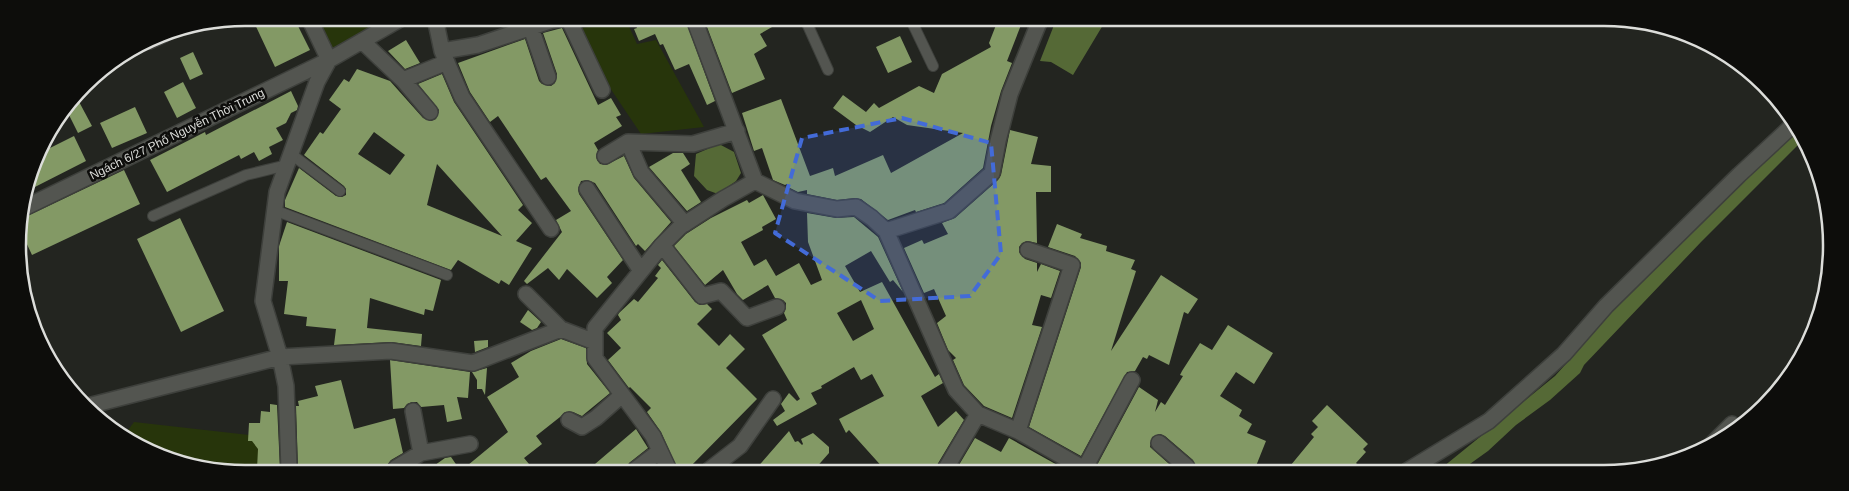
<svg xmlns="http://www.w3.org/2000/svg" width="1849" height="491" font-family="Helvetica,sans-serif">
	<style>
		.green { fill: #27350b }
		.water { fill: #556936 }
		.building { fill: #839965; fill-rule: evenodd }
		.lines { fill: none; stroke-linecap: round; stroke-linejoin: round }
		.service-casing { stroke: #3e403c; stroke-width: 12 }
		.minor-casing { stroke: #3e403c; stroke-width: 18 }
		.service { stroke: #535550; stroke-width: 10 }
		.minor { stroke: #535550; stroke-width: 15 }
		.marked { fill: #436bd8; fill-opacity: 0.2; stroke: #436bd8; stroke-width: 4; stroke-dasharray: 10 6; stroke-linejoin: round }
		.labels { text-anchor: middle; stroke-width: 5; stroke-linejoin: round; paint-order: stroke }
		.street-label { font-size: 12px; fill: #dcddda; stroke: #0d0d0b }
		.rim { fill: none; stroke: #dcddda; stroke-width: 2.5 }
	</style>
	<rect width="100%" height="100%" fill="#232520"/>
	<path class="green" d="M 309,18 L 402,18 L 329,60 Z
		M 626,20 L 637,44 L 656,40 L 704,127 L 641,134 L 571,30 Z
		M 134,422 L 258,436 L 259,469 L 201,469 L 123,437 Z"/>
	<path class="water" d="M 1056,20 L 1106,20 L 1073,75 L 1051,62 L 1040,61 Z
		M 1798,130 L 1802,141 L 1701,242 L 1584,365 L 1580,373 L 1550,400 L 1516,425 L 1488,451 L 1460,471 L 1438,471 L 1555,376 L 1574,355 L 1595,328 L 1767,158 Z
		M 719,144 L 734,152 L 741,173 L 736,181 L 718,194 L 707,190 L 694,176 L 696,154 Z"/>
	<path class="building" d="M 252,18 L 294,18 L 310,50 L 275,67 Z
		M 633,19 L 685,19 L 715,101 L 707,105 L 689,64 L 675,70 L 663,44 L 660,45 L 655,34 L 639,41 L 634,29 L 637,28 Z
		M 704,19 L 786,19 L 760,34 L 767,46 L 754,54 L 765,79 L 732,93 Z
		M 998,20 L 1006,20 L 1021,25 L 1007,61 L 1012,63 L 1001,91 L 991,126 L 983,168 L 944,203 L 916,212 L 915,210 L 888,220 L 861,199 L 855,198 L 837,200 L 807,194 L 807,190 L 798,192 L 788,187 L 787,184 L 785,185 L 773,180 L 762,148 L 754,151 L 742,113 L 781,99 L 810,176 L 833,168 L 835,176 L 883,155 L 891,173 L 963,133 L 907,125 L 893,117 L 870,132 L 856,125 L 833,108 L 843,95 L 866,112 L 874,103 L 879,108 L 919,86 L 934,93 L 942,74 L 991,47 L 989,43 Z
		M 562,28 L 598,105 L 611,98 L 621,115 L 616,117 L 622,126 L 594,143 L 598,150 L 596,156 L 597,160 L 600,164 L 606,165 L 624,156 L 634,178 L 671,222 L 645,251 L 638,244 L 636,246 L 595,183 L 587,180 L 581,181 L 578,189 L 579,194 L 623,260 L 607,277 L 612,283 L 597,298 L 567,269 L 559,280 L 548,268 L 527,284 L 524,281 L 562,232 L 556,220 L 571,211 L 546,177 L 541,180 L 498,116 L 490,122 L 470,92 L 458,63 L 525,39 L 539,81 L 542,84 L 551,86 L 555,83 L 557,74 L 543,33 Z
		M 900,36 L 912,62 L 888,73 L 876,47 Z
		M 406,40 L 420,63 L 405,69 L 388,51 Z
		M 193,52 L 203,74 L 190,80 L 180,58 Z
		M 357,69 L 390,81 L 423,118 L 431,121 L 436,119 L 439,110 L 418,84 L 442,74 L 454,102 L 523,205 L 518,210 L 532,223 L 516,241 L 532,248 L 509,285 L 501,280 L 499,284 L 458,260 L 451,270 L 285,207 L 285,200 L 299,168 L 336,196 L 342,197 L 346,195 L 346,189 L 344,186 L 304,155 L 320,132 L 323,134 L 341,109 L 329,100 L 344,79 L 349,82 ZM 374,132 L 405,155 L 390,175 L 358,154 ZM 437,164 L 502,236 L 427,205 Z
		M 183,82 L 196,108 L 177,118 L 164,92 Z
		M 291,91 L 298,106 L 297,110 L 291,113 L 286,123 L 276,128 L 283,140 L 269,147 L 272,154 L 259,161 L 254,152 L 241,159 L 239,155 L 167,192 L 150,160 L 205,132 L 206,135 Z
		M 77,98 L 92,126 L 78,133 L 67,111 Z
		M 135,107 L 147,133 L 112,148 L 100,123 Z
		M 1010,130 L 1038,137 L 1031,164 L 1051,166 L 1051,192 L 1036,192 L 1037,243 L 1027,241 L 1022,243 L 1019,247 L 1019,252 L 1025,259 L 1037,263 L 1037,272 L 1041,264 L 1060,271 L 1051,298 L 1041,295 L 1032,325 L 1042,327 L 1012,418 L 984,406 L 964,385 L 953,360 L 956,358 L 948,350 L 937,323 L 946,316 L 934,289 L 924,293 L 904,248 L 922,240 L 924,244 L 948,234 L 942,223 L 955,218 L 998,180 L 1001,175 Z
		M 74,136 L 86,161 L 29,190 L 38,154 Z
		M 673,153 L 683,153 L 690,164 L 681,170 L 701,202 L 687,211 L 649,167 Z
		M 124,170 L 140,204 L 32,255 L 19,227 L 21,219 Z
		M 763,195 L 776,219 L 762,227 L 763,230 L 741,242 L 754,266 L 766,259 L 776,276 L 799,263 L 811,285 L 822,280 L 808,242 L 807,213 L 836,218 L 854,217 L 878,237 L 903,292 L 893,280 L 890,282 L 871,251 L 845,266 L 860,292 L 882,282 L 935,377 L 939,374 L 943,383 L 921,396 L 938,427 L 956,411 L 964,420 L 937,465 L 936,470 L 885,470 L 849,430 L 846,433 L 839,419 L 884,396 L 872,374 L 861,380 L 854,367 L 821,386 L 822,388 L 811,393 L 817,404 L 777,426 L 773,420 L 785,411 L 781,404 L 789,393 L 797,401 L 800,399 L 762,335 L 787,320 L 784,313 L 786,308 L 786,303 L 783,300 L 775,298 L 768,285 L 743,300 L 737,294 L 723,270 L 705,285 L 674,246 L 686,234 L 711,218 L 747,200 L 749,203 ZM 861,300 L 874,329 L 853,341 L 837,313 Z
		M 180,218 L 224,311 L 181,332 L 137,239 Z
		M 287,222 L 441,280 L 433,311 L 425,309 L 424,315 L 370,298 L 367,328 L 422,334 L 421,346 L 391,342 L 334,345 L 336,329 L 306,326 L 307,317 L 284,314 L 288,281 L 279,281 L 279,246 Z
		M 1057,224 L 1082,234 L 1080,238 L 1107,246 L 1106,251 L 1135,260 L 1131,269 L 1136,271 L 1111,351 L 1161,275 L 1198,299 L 1188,314 L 1184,312 L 1169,365 L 1149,355 L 1147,359 L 1143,357 L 1135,371 L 1127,372 L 1081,456 L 1029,427 L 1081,267 L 1081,263 L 1075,256 L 1048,247 Z
		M 662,260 L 695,302 L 700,305 L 707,304 L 712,309 L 697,324 L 719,346 L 730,334 L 745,349 L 726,368 L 757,399 L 687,470 L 678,470 L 661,432 L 647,412 L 651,408 L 630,387 L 629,388 L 608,360 L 621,348 L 607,333 L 621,320 L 618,315 L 619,313 L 634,299 L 638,302 L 658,278 L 655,276 L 661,268 L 658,265 Z
		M 528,310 L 541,322 L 537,328 L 532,330 L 520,322 Z
		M 1228,325 L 1273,353 L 1254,384 L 1236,372 L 1220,396 L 1242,410 L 1239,416 L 1252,424 L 1247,433 L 1266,441 L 1254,471 L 1197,471 L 1193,460 L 1165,436 L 1160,434 L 1152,437 L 1150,447 L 1177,471 L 1097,471 L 1096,467 L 1139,387 L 1158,400 L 1155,412 L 1161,402 L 1165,405 L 1183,376 L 1180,375 L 1182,371 L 1200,343 L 1212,350 Z
		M 561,339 L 586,348 L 587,364 L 610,393 L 582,416 L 573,412 L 565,412 L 560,417 L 536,436 L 542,444 L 524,458 L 534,470 L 462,470 L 508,432 L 487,397 L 519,377 L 511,363 L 531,351 Z
		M 488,340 L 488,347 L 475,352 L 474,341 Z
		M 390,360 L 470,372 L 468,398 L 457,397 L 462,419 L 447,422 L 444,405 L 421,407 L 417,402 L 412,402 L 407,404 L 404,408 L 393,409 Z
		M 487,368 L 485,395 L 482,389 L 477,389 L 477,380 L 472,372 Z
		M 341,380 L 354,429 L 395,418 L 403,453 L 391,460 L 387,465 L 387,469 L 298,469 L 296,406 L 299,406 L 298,401 L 318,396 L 315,386 Z
		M 270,404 L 277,405 L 280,469 L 257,469 L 258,449 L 252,441 L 248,441 L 249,423 L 260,423 L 261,411 L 270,412 Z
		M 1327,405 L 1368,444 L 1363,449 L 1366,452 L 1356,463 L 1364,471 L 1286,471 L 1314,437 L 1311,434 L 1318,427 L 1312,421 Z
		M 636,429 L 648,448 L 629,463 L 626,470 L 588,470 Z
		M 789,431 L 795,442 L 798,441 L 802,445 L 803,444 L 801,439 L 813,433 L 829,447 L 829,453 L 814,470 L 755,470 Z
		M 975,438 L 1001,452 L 1009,438 L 1068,471 L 956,470 Z
		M 451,457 L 460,470 L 428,470 L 445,458 Z"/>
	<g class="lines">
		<g class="service-casing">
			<path id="service" d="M 805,19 L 828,70
				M 911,20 L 933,66
				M 291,154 L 340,191
				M 274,210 L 447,275
				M 153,216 L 246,175 L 287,165"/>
		</g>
		<g class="minor-casing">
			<path id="minor" d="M 435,18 L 442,51 L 478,45 L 553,20 L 567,18
				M 568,18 L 602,90
				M 531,28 L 548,77
				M 149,41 L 164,34
				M 362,41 L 403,80 L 430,112
				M 442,51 L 462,97 L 551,229
				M 403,80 L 447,62
				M 628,142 L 641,172 L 685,224
				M 605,156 L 628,142 L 693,144 L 737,131
				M 755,181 L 795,201 L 837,209 L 856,207 L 872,218 L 886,231 L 956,390 L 978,414 L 1018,431 L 1088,471
				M 587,189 L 641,271
				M 24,208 L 329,60 L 309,18
				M 886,231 L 949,211 L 992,173 L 998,141 L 1010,94 L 1040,20
				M 662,245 L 702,296 L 721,291 L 747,318 L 777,307
				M 526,294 L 561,329 L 595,342
				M 88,406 L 280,357 L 391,351 L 473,363 L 561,329
				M 413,411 L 421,453
				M 569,420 L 582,427 L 596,418 L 622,395
				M 1018,431 L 1072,265 L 1028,250
				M 1159,443 L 1187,467 L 1188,471
				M 1711,445 L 1732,424 L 1736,429
				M 1085,468 L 1132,380
				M 289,469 L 286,386 L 280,357 L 263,301 L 277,192 L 317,82 L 329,60 L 402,18
				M 398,470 L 396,468 L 421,453 L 470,444
				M 635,470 L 660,451
				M 669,470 L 653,436 L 595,358 L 595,328 L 662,245 L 680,227 L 723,199 L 755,181 L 694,19
				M 709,470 L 740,446 L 773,399
				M 945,470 L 978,414
				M 1407,471 L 1489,421 L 1564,354 L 1606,306 L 1739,175 L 1795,123"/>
		</g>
		<use href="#service" class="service"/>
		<use href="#minor" class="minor"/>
	</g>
	<path class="marked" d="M 902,118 L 991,143 L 1001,254 L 970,296 L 880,301 L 775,233 L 802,138 Z"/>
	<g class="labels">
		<g class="street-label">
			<text transform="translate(177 134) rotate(-26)" y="4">Ngách 6/27 Phố Nguyễn Thời Trung</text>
		</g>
	</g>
	<path d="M0 0H1849V491H0ZM245 26H1604A219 219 0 0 1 1823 245V246A219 219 0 0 1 1604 465H245A219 219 0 0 1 26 246V245A219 219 0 0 1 245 26Z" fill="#0d0d0b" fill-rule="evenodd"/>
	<path class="rim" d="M245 26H1604A219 219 0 0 1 1823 245V246A219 219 0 0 1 1604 465H245A219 219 0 0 1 26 246V245A219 219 0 0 1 245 26Z"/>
</svg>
